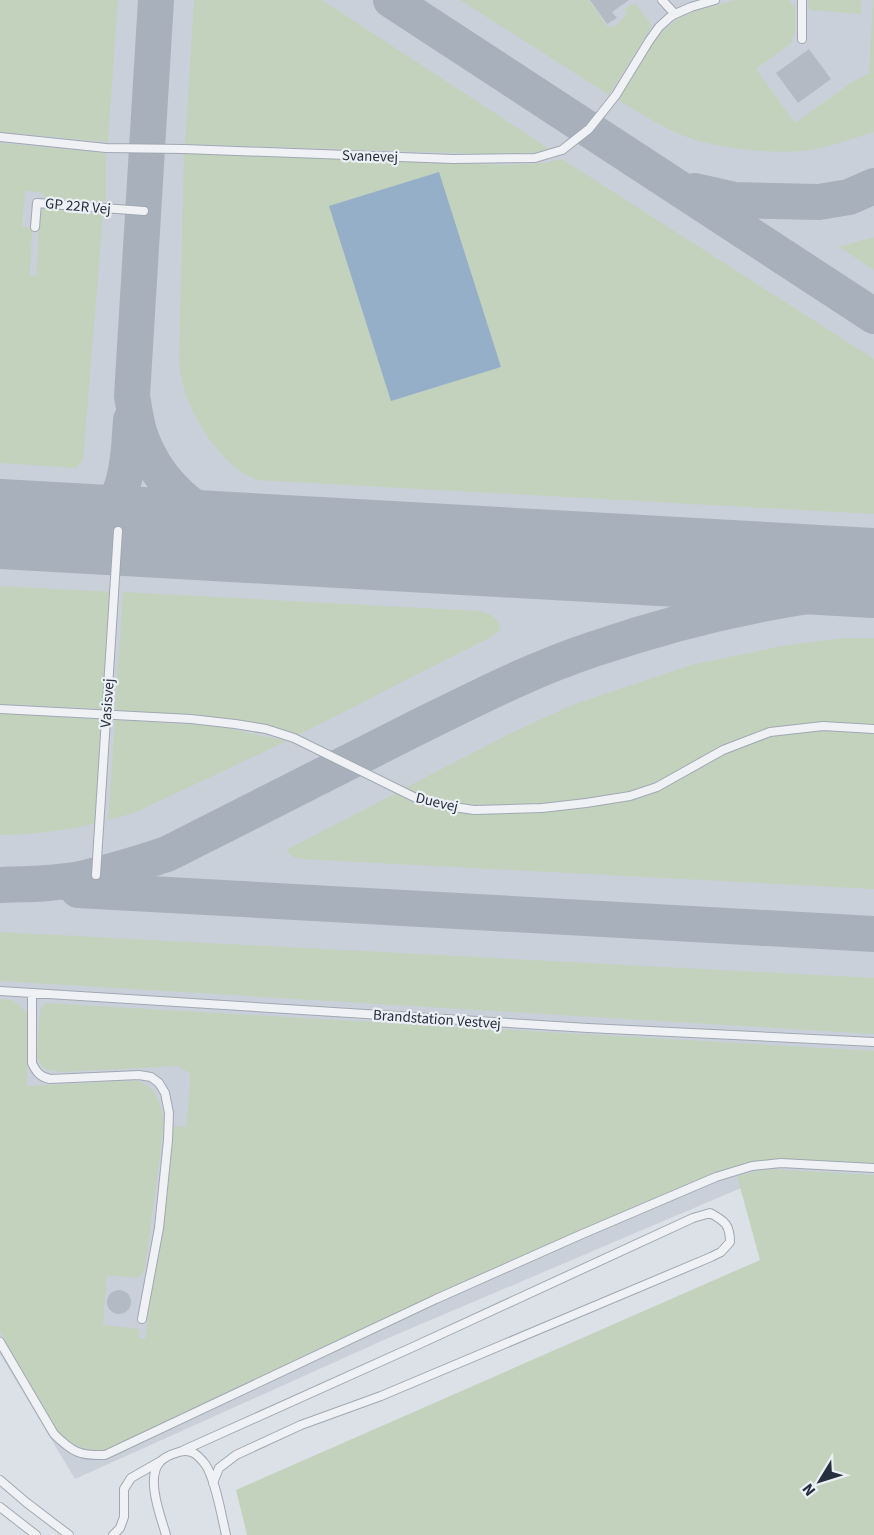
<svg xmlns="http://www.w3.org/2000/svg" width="874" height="1535" font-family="'Source Sans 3',sans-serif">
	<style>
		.built { fill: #cad0d9 }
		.green { fill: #c2d2bd }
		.water { fill: #95afc9 }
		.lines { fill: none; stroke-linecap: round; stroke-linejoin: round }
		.taxiway { stroke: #a8b0bc; stroke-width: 36 }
		.runway { stroke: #a8b0bc; stroke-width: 90 }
		.building { fill: #b4bac4 }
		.service-casing { stroke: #a1a8b1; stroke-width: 10 }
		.service { stroke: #eff1f5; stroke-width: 8 }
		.labels { text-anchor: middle; stroke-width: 4.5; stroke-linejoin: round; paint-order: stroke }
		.street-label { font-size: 15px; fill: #252f3e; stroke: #ecf0f5 }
	</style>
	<rect width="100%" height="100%" fill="#dce1e7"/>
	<path class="built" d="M 0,0 L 874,0 L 874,1180 L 767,1177 L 386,1339 L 75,1479 L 0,1354 Z"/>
	<path class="green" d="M 0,0 L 118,0 L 108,142 L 0,132 Z
		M 194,0 L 322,0 L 548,148 L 539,153 L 484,154 L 185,144 Z
		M 460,0 L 589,0 L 607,26 L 614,27 L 619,23 L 627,13 L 624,9 L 635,3 L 652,26 L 609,95 Z
		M 736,0 L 788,0 L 795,7 L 795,31 L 791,43 L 756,69 L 795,123 L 852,82 L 869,73 L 873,0 L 874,0 L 874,132 C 856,137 839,144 821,148 C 785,156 727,150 692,139 C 668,131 640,113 618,100 C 635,71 654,28 687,14 C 703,8 720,5 736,0 Z
		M 809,0 L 861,0 L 861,14 L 810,10 L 807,3 Z
		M 0,143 L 106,153 L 106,201 L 97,204 L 48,200 L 40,192 L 25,191 L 22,226 L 32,228 L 30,276 L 36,276 L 40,210 L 45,207 L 98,212 L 103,216 L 83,461 L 76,468 L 0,463 Z
		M 184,153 L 503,165 L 544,163 L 562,159 L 874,359 L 874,514 L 257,480 C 223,468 192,419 183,385 C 181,378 180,369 179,362 Z
		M 874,237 L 874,270 L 839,247 Z
		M 0,586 L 115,592 L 108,709 L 0,704 Z
		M 123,592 L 479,611 C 490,614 499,617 501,629 L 497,633 L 487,639 L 298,735 L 259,724 L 230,719 L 115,711 Z
		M 844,638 L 874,638 L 874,725 L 823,723 L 771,728 L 748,736 L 718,749 L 685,768 L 634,791 L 599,798 L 516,806 L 478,806 L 453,803 L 426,797 L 403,789 L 509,734 L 572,705 L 691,665 L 782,646 Z
		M 0,713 L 109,720 L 102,822 C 68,830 35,835 0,835 Z
		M 115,720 L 217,726 L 287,741 L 134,813 L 108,820 Z
		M 824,730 L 874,733 L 874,889 L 302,859 L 293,857 L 286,850 L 396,793 L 408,800 L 428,807 L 459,813 L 496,813 L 588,808 L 631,800 L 661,790 L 733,749 L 766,737 L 797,732 Z
		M 0,932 L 874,978 L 874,1034 L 0,981 Z
		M 0,999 L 13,1000 L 27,1013 L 27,1086 L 126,1081 C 130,1081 136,1080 141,1082 C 158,1089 162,1108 164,1124 L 145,1268 L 142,1274 L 138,1278 L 107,1275 L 103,1325 L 139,1329 L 139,1338 L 145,1339 L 174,1126 L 186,1127 L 190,1085 L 190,1074 L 178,1066 L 61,1072 L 45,1069 L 40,1064 L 37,1056 L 40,1009 L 46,1003 L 874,1051 L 874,1166 L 790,1161 L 775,1159 L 741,1165 L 691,1182 L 491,1271 L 270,1373 L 115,1448 L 98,1451 L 85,1448 L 74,1445 L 56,1431 L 0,1332 Z
		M 767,1169 L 874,1175 L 874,1535 L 247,1535 L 236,1490 L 760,1260 L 737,1176 Z"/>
	<path class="water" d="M 439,172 L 501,367 L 391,401 L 329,206 Z"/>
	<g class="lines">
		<path class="taxiway" d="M 156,0 L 132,396 C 134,408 136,421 139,432 C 159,492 206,523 264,539
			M 391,0 L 874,316
			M 695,191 L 735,200 L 819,202 L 849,197 L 874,186
			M 71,528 C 77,527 83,526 89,523 C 130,506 128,457 131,420
			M 0,885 C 28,884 57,884 85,878 C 113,871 140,863 167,854 C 248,813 329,772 410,731 C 469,702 528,671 591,650 C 684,618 776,597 874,588
			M 78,890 L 874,934"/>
		<path class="runway" d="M 0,524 L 874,573"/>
	</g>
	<path class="building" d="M 590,0 L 629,0 L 612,12 L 617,18 L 607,24 Z
		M 809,49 L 831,79 L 798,103 L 776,73 Z
		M107 1302a12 12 0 1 1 24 0a12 12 0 1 1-24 0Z"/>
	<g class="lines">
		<g class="service-casing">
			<path id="service" d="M 662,0 L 675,14
				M 802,0 L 802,39
				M 0,137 L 106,148 L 184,149 L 453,159 L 535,158 L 562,150 L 589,129 L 616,95 L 649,41 L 659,27 L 670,17 L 675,14 L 691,7 L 715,0
				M 35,227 L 37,203 L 144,211
				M 0,709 L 191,719 L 235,724 L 266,729 L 294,738 L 418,799 L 447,806 L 474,810 L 542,808 L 586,803 L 630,796 L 657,787 L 723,750 L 770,732 L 823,726 L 874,729
				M 96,875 L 118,531
				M 0,991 L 588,1028 L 874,1042
				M 32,993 L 32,1063 C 36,1072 40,1077 50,1079 L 139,1075 L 151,1077 L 159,1083 L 165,1093 L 169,1113 L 168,1140 L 159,1228 L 142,1319
				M 0,1342 L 54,1434 C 72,1452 80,1456 105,1455 L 436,1299 L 580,1235 L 716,1177 L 752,1166 L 781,1163 L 874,1168
				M 184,1450 L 413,1347 L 693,1218 L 710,1213 C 725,1221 730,1225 730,1242 L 721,1252 L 711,1257 L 381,1396 L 301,1425 L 236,1455 L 219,1468 L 213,1483
				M 0,1480 L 27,1503 L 69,1535
				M 0,1507 L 36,1535
				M 113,1535 L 120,1528 L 124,1517 L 124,1489 L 131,1478 L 159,1462
				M 166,1535 C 161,1517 146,1480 159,1463 C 163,1458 172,1454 179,1452 C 191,1448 198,1455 205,1464 C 215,1477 222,1518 226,1535"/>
		</g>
		<use href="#service" class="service"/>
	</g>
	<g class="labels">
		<g class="street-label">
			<text transform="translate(370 156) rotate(2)" y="5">Svanevej</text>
			<text transform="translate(78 206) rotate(5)" y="5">GP 22R Vej</text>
			<text transform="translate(107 703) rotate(-86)" y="5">Vasisvej</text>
			<text transform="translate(437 802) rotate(13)" y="5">Duevej</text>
			<text transform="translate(437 1019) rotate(4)" y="5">Brandstation Vestvej</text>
		</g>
	</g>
	<g transform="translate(820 1481) rotate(232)" stroke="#ecf0f5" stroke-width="4.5" paint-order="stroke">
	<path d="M0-4.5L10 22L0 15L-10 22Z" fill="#252f3e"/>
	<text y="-9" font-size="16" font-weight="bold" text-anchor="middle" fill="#252f3e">N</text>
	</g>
</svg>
